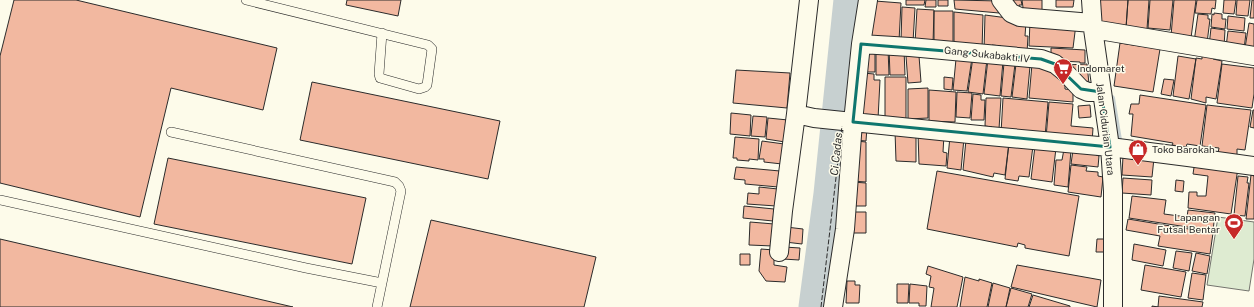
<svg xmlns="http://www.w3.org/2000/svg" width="1254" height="307" font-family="'Public Sans',sans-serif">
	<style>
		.green { fill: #deebd1; stroke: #74746e }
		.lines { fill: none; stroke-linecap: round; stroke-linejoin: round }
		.stream { stroke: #c7d0d0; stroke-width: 6 }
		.river { stroke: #c7d0d0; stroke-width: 35 }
		.building { fill: #f2b8a0; stroke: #2b2b2b }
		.lane-casing { stroke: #2b2b2b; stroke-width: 10 }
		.street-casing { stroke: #2b2b2b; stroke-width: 20 }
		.lane { stroke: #fdfbea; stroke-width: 9 }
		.street { stroke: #fdfbea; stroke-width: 18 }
		.fence { stroke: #2b2b2b; stroke-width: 1; stroke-dasharray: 5 2; stroke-linecap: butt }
		.marked { fill: none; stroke: #0f766e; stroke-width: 3; stroke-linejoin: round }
		.labels { text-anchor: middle; stroke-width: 3; stroke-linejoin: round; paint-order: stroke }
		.street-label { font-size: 10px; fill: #2b2b2b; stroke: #fdfbea }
		.poi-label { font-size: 10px; fill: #2b2b2b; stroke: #fdfbea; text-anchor: start }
		.water-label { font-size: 11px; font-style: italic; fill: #2b2b2b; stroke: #fdfbea }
	</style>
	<rect width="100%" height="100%" fill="#fdfbea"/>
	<path class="green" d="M 1218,217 L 1254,222 L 1254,259 L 1249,291 L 1207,285 Z"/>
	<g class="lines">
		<path class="stream" d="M 1112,98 L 1119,140"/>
		<path class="river" d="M 816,307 L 831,194 L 851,0"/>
	</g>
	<path class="building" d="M 14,0 L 76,0 L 277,48 L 263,110 L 171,88 L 140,217 L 0,183 L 0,56 Z
		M 347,0 L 401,0 L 398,16 L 346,5 Z
		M 906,0 L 925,0 L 924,5 L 906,5 Z
		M 926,0 L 936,0 L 936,7 L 925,7 Z
		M 938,0 L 948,0 L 948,6 L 938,6 Z
		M 954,0 L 1000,1 L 999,13 L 955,9 Z
		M 1010,0 L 1021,0 L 1022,5 L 1019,5 L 1020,9 Z
		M 1022,0 L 1042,0 L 1042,15 L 1024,15 Z
		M 1056,0 L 1074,0 L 1073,7 L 1056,7 Z
		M 1099,0 L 1128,0 L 1126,28 L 1100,25 Z
		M 1128,0 L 1149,0 L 1147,29 L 1126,28 Z
		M 1150,0 L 1173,0 L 1170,30 L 1148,28 Z
		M 1174,0 L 1196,0 L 1191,38 L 1171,36 Z
		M 1197,0 L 1216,0 L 1215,9 L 1212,8 L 1211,14 L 1195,13 Z
		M 1224,0 L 1236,0 L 1234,14 L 1223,13 Z
		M 1237,0 L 1250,0 L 1248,16 L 1236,15 Z
		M 1252,0 L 1254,0 L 1254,18 L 1250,18 Z
		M 875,1 L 901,3 L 899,41 L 869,37 Z
		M 902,7 L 915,8 L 913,42 L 901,41 Z
		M 917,9 L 934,10 L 933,44 L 915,43 Z
		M 934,11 L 953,11 L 953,46 L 934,45 Z
		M 954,12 L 983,15 L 982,50 L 954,44 Z
		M 1214,13 L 1222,14 L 1222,19 L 1226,19 L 1225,29 L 1211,27 L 1212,14 L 1214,15 Z
		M 1198,14 L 1208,15 L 1208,19 L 1210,19 L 1207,43 L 1194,42 Z
		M 985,15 L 1023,20 L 1026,22 L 1025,36 L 1028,36 L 1027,53 L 1001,53 L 1001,46 L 992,45 L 992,50 L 984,50 Z
		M 1228,16 L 1245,18 L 1244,31 L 1227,29 Z
		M 1030,21 L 1076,24 L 1073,48 L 1029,46 Z
		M 1249,23 L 1254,24 L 1254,50 L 1245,48 Z
		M 1211,28 L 1225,30 L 1224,47 L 1209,46 Z
		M 1228,31 L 1246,33 L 1244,49 L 1226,47 Z
		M 1120,43 L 1160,49 L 1153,92 L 1114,86 Z
		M 876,48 L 888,48 L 889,75 L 876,75 Z
		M 889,48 L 904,49 L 905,75 L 890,75 Z
		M 1051,48 L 1085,50 L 1085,63 L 1080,63 L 1080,62 L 1060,61 L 1051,57 Z
		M 864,50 L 875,50 L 875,72 L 863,72 Z
		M 906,56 L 919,56 L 921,82 L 908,83 Z
		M 1178,56 L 1196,59 L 1189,99 L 1173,96 Z
		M 1202,56 L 1213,57 L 1213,59 L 1222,61 L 1216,99 L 1206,97 L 1206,103 L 1191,99 L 1196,58 L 1202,59 Z
		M 973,57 L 987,59 L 983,94 L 968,92 Z
		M 972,58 L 967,91 L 953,90 L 956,59 Z
		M 988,59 L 1003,61 L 1000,96 L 984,94 Z
		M 1004,63 L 1015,64 L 1011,97 L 1001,96 Z
		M 1016,64 L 1030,66 L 1027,99 L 1012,97 Z
		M 1032,64 L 1054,67 L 1065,82 L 1065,89 L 1073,90 L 1073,102 L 1029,98 Z
		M 1087,64 L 1089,84 L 1065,65 Z
		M 1222,64 L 1254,68 L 1254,94 L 1252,108 L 1217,103 Z
		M 736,70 L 790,73 L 787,108 L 733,103 Z
		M 863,73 L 874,74 L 874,80 L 880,80 L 878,119 L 861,117 Z
		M 885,77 L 906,77 L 906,119 L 885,119 Z
		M 944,77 L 953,78 L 952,90 L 944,89 Z
		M 1164,79 L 1174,80 L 1171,96 L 1161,94 Z
		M 312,82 L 500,121 L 488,179 L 300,140 Z
		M 928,88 L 928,118 L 908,119 L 908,89 Z
		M 929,90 L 956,92 L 955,122 L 929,121 Z
		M 957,92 L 972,93 L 970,118 L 956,117 Z
		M 973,94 L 981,95 L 981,100 L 985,100 L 984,120 L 971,120 Z
		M 1140,95 L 1206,105 L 1200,146 L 1187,144 L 1186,147 L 1172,145 L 1173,143 L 1131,136 L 1133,114 L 1129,114 L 1131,104 L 1139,104 Z
		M 986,98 L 1001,98 L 999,129 L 992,129 L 992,127 L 985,126 Z
		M 1003,98 L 1048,102 L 1045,137 L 1001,133 Z
		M 1049,102 L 1073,104 L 1071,126 L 1093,128 L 1092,143 L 1046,138 Z
		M 1090,105 L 1091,117 L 1079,118 L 1078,106 Z
		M 1207,105 L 1251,110 L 1245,150 L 1237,149 L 1237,155 L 1218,153 L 1219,148 L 1202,146 Z
		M 1253,110 L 1254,110 L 1254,128 L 1250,127 Z
		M 731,113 L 751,115 L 750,136 L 730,134 Z
		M 753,116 L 767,117 L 765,137 L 751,136 Z
		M 768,118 L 788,120 L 785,142 L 766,139 Z
		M 855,127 L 867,127 L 866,141 L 855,140 Z
		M 895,131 L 916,132 L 916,162 L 896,161 Z
		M 918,133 L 944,135 L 943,152 L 947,153 L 946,166 L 919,164 Z
		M 950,136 L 964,138 L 961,170 L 947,168 Z
		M 735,137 L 759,139 L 758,160 L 749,159 L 749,161 L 737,160 L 737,158 L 733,158 Z
		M 966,140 L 1009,143 L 1005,175 L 994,173 L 993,177 L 963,170 Z
		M 762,141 L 784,144 L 782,164 L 764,162 L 764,159 L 759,159 Z
		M 856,141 L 866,142 L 866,182 L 852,181 Z
		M 1009,143 L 1033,146 L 1029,177 L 1019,176 L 1018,181 L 1005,179 Z
		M 1035,146 L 1056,148 L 1052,182 L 1031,179 Z
		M 1064,149 L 1071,150 L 1068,187 L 1054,185 L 1056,160 L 1062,160 Z
		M 1073,150 L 1096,152 L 1096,155 L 1099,156 L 1098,167 L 1071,164 Z
		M 1123,156 L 1154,158 L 1152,177 L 1122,175 Z
		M 168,158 L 366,198 L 352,264 L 154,224 Z
		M 1195,161 L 1238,168 L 1231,214 L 1188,208 L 1189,192 L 1197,192 L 1197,196 L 1206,196 L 1208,176 L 1193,174 Z
		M 1071,165 L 1087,167 L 1086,171 L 1098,172 L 1098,176 L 1103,177 L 1101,197 L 1068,192 Z
		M 736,167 L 780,171 L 778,187 L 745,184 L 745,180 L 734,179 Z
		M 937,171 L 1079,196 L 1069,256 L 1025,248 L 1025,245 L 1018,243 L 1017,247 L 927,229 Z
		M 1251,175 L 1254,176 L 1254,219 L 1246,219 Z
		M 1238,176 L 1248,177 L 1247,183 L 1249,183 L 1245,216 L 1234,215 Z
		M 1123,178 L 1152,180 L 1151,195 L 1122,193 Z
		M 1176,180 L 1184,181 L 1183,192 L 1175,191 Z
		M 852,182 L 866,183 L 866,206 L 851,206 Z
		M 759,187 L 778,189 L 776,206 L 747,204 L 748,193 L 759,194 Z
		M 1132,196 L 1166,200 L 1164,214 L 1187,217 L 1188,210 L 1215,213 L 1213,231 L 1129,218 Z
		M 744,206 L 774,209 L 773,221 L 743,218 Z
		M 850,212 L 866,212 L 866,233 L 853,233 Z
		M 1128,219 L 1213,233 L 1210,254 L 1158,246 L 1160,236 L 1126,230 Z
		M 431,220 L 596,257 L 584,307 L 410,307 Z
		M 750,222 L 774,224 L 773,246 L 749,245 Z
		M 786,227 L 803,229 L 802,244 L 785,242 Z
		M 0,239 L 293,307 L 0,307 Z
		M 1097,239 L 1104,239 L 1104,252 L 1096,252 Z
		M 1134,244 L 1166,250 L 1163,266 L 1132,260 Z
		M 784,247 L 800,248 L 799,260 L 783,259 Z
		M 761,249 L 774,250 L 774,265 L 787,267 L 785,282 L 766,281 L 759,271 Z
		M 1176,251 L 1192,253 L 1189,271 L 1173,268 Z
		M 1196,253 L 1210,256 L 1207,274 L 1192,271 Z
		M 740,254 L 750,254 L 750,265 L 740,265 Z
		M 1017,265 L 1101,280 L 1097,307 L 1011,287 Z
		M 1145,265 L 1186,272 L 1181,297 L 1141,290 Z
		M 928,266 L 963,277 L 957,307 L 931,307 L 934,288 L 929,287 L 931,276 L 926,274 Z
		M 1192,273 L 1206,275 L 1203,300 L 1188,298 Z
		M 965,277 L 979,281 L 979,279 L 992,283 L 987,307 L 960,307 Z
		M 847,281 L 855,281 L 855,285 L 860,285 L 859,303 L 846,303 Z
		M 993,283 L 1010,288 L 1006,307 L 988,307 Z
		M 897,284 L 909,284 L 908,303 L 897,303 Z
		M 910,284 L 927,286 L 926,306 L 919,306 L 919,303 L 909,303 Z
		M 1011,288 L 1032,294 L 1028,307 L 1006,307 Z
		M 1033,295 L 1070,306 L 1070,307 L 1029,307 Z
		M 1159,296 L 1203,302 L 1202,307 L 1152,307 L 1152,306 L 1158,307 Z"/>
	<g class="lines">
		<g class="lane-casing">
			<path id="lane" d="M 246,0 L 428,45 L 432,49 L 427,85 L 425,87 L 419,89 L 380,78 L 379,74 L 382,33
				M 171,132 L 395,182 L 399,186 L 401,191 L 377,307
				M 0,200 L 306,268 L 382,283"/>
		</g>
		<g class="street-casing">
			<path id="street" d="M 1001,0 L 1011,13 L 1020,17 L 1092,23
				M 1091,0 L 1093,29 L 1110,147 L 1113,191 L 1113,307
				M 1093,29 L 1254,56
				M 861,44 L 910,47 L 1041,59 L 1055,64 L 1065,72 L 1081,89 L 1088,92 L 1101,92
				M 796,114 L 814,118 L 989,136 L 1110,147 L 1188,157 L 1254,166
				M 779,252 L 783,211 L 796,114 L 809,0
				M 833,307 L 845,229 L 853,122 L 861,44 L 868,0"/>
		</g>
		<use href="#lane" class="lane"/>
		<use href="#street" class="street"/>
		<path class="fence" d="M 821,307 L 842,126"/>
	</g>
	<path class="marked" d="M 861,44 L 1041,59 L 1055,64 L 1081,89 L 1101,92 L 1110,147 L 853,122 Z"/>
	<defs>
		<g id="supermarket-pin" transform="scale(1)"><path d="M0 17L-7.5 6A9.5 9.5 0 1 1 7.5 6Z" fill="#c62828" stroke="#fdfbea"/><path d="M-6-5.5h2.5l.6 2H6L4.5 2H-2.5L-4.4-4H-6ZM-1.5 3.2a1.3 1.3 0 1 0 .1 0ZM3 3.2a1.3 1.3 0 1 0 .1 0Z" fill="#fff"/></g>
		<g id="shop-pin" transform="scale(1)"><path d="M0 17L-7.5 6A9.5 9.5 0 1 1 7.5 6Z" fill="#c62828" stroke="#fdfbea"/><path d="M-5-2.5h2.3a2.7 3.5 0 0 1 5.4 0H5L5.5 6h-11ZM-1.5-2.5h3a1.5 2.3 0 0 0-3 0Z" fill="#fff"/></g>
		<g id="stadium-pin" transform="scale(1)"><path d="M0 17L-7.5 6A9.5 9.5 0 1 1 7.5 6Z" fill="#c62828" stroke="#fdfbea"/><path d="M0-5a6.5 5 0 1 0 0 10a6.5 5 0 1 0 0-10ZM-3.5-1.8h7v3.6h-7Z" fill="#fff"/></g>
	</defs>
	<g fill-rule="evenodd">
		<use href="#supermarket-pin" x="1063" y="68"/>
		<use href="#shop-pin" x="1138" y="149"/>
		<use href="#stadium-pin" x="1234" y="223"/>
	</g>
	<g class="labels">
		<g class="street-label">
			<text transform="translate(987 54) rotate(6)" y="4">Gang Sukabakti.IV</text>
			<text transform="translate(1106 129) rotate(83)" y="4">Jalan Cidurian Utara</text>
		</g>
		<g class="poi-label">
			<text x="1077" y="72">Indomaret</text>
			<text x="1152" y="153">Toko Barokah</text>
			<text x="1220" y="221" text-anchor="end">Lapangan<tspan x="1220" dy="12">Futsal Bentar</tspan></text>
		</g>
		<g class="water-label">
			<text transform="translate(836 154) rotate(-84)" y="4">Ci Cadas</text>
		</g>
	</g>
</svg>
